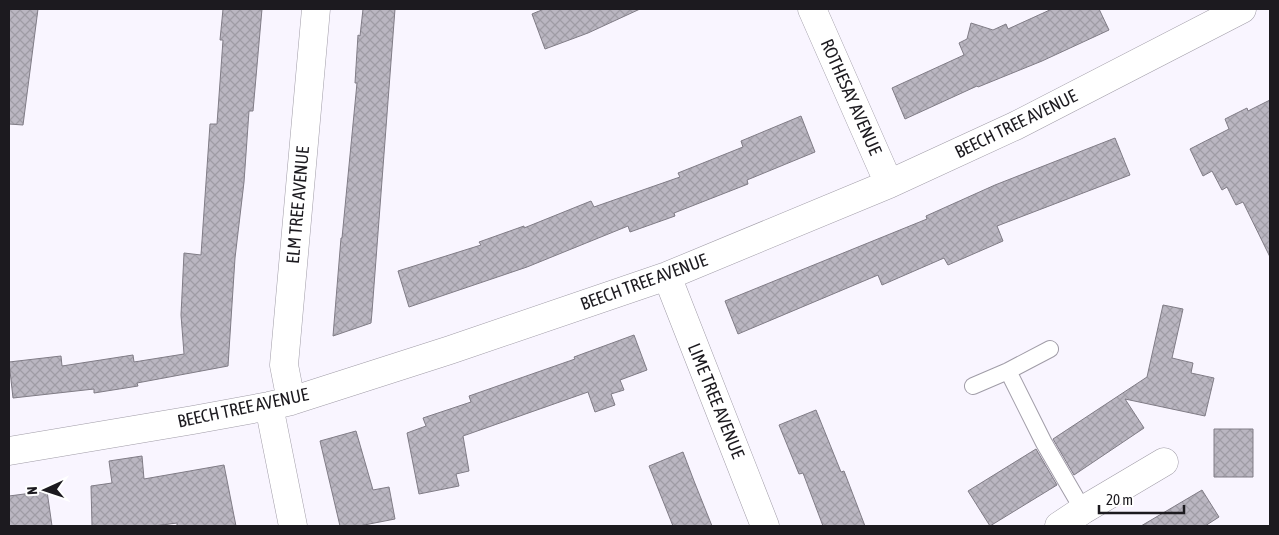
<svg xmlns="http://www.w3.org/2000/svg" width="1279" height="535" font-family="'Asap Condensed',sans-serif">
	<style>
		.building { fill: url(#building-cross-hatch); stroke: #807c86 }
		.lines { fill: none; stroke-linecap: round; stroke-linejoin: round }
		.lane-casing { stroke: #a09ca7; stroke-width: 18 }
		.street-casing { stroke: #a09ca7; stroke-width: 29 }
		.lane { stroke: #fff; stroke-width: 16 }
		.street { stroke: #fff; stroke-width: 28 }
		.labels { text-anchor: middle; stroke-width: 4.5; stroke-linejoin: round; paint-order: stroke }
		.street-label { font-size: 18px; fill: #1c1a1f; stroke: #fff }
	</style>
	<defs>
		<pattern id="building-cross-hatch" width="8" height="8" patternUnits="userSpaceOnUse" patternTransform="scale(1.25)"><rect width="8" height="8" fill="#bab6c1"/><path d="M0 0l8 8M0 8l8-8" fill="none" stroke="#9f9ca5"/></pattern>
	</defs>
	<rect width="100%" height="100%" fill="#f9f5ff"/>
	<path class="building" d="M 9,9 L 38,9 L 23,125 L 9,124 Z
		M 223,9 L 262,9 L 253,111 L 249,111 L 244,182 L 235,258 L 228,366 L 137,383 L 138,386 L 94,393 L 94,389 L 13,398 L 9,362 L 61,356 L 62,366 L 133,355 L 134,362 L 184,354 L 181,315 L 184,253 L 201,255 L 210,124 L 217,124 L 223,40 L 220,40 Z
		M 363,9 L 395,9 L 372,312 L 371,323 L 333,336 L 341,238 L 342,238 L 357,83 L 355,83 L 358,35 L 360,36 Z
		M 544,9 L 640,9 L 588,33 L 545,49 L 532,14 Z
		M 1052,9 L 1099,9 L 1109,30 L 1042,61 L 978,87 L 977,86 L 905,119 L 892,88 L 964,55 L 959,43 L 967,39 L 971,23 L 993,30 L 1006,24 L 1008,29 Z
		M 1270,100 L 1270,257 L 1243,202 L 1236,205 L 1227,187 L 1222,190 L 1212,171 L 1203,176 L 1190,149 L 1229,129 L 1225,119 L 1247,108 L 1248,111 Z
		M 801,116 L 815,152 L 747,180 L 748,184 L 674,213 L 675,216 L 630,232 L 628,226 L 527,267 L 409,307 L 398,271 L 481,245 L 479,242 L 524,226 L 524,228 L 591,201 L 594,207 L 680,177 L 678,173 L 743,147 L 741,141 Z
		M 1115,138 L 1130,175 L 997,226 L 1003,241 L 948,265 L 944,258 L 882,285 L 878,275 L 738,334 L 725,301 L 927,219 L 926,216 L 995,185 Z
		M 1163,305 L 1183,309 L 1172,358 L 1193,363 L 1191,373 L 1214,378 L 1205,416 L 1125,399 L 1144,428 L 1074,475 L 1053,439 L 1147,377 Z
		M 634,335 L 647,370 L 620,380 L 624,390 L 611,394 L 615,405 L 595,412 L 588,392 L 463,436 L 469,471 L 456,474 L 459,486 L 419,494 L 407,433 L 426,426 L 423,418 L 471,402 L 469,396 L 575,359 L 574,357 Z
		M 816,410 L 841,472 L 844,471 L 865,526 L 823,526 L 803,473 L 799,474 L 779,425 Z
		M 1214,429 L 1253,429 L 1253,477 L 1214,477 Z
		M 356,431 L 373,490 L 389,487 L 395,519 L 359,526 L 340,526 L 320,441 Z
		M 1036,449 L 1057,485 L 990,526 L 968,491 Z
		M 683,452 L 694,481 L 712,526 L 673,526 L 649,466 Z
		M 142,456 L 144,479 L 224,465 L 236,526 L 177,526 L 177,523 L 154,526 L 92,526 L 91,486 L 112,483 L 109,461 Z
		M 1202,490 L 1219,517 L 1205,526 L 1141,526 Z
		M 47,491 L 52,526 L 9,526 L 9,496 Z"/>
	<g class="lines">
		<g class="lane-casing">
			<path id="lane" d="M 1008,371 L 1044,443 L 1083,510
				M 973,386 L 1008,371 L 1050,349"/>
		</g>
		<g class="street-casing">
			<path id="street" d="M 812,9 L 889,184
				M 667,276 L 765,526
				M 291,401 L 284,365 L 316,9
				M 269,406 L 293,526
				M 9,451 L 193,420 L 269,406 L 291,401 L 450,350 L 667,276 L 889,184 L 1015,126 L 1242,9
				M 1059,526 L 1083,510 L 1164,462"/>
		</g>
		<use href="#lane" class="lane"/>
		<use href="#street" class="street"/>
	</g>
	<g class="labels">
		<g class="street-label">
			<text transform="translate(851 97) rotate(66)" y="6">ROTHESAY AVENUE</text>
			<text transform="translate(1016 124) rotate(-26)" y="6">BEECH TREE AVENUE</text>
			<text transform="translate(298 205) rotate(-85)" y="6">ELM TREE AVENUE</text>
			<text transform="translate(644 282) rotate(-20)" y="6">BEECH TREE AVENUE</text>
			<text transform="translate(716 401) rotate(68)" y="6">LIME TREE AVENUE</text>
			<text transform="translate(243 408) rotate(-12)" y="6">BEECH TREE AVENUE</text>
		</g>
	</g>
	<rect width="1279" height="535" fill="none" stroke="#1c1a1f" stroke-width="20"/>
	<g transform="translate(45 490) rotate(267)" stroke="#ffffff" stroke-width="4" paint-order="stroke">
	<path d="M0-4L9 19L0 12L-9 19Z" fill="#1c1a1f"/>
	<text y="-8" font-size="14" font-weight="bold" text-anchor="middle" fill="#1c1a1f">N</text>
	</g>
	<path d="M1099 505v8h85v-8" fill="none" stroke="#1c1a1f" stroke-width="2.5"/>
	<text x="1106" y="505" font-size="15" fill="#1c1a1f" stroke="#ffffff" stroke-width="4" paint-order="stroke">20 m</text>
</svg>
